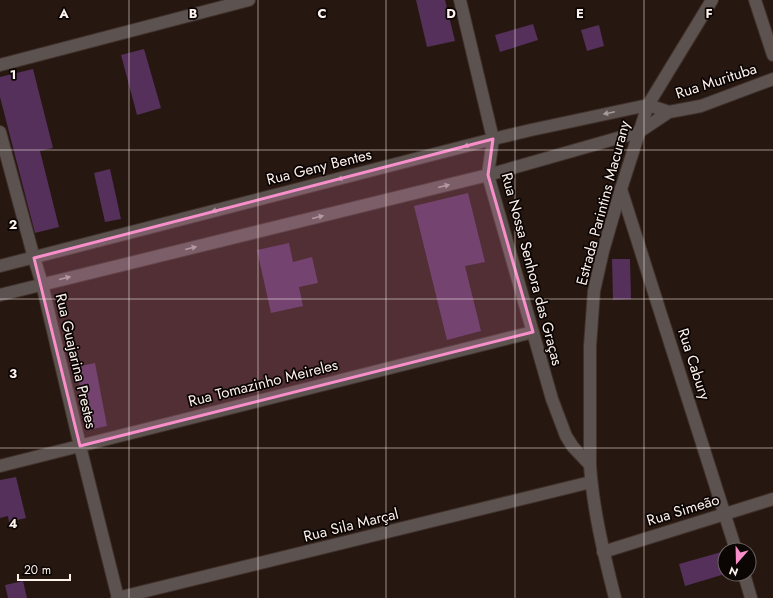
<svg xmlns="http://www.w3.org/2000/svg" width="773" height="598" font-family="Jost,sans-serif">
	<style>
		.building { fill: #54305a }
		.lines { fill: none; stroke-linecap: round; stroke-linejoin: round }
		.minor-casing { stroke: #41312b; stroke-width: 14 }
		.tertiary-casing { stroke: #41312b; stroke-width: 14 }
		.minor { stroke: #5c5250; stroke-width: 12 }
		.tertiary { stroke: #5c5250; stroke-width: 12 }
		.oneway { fill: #a59a97 }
		.marked { fill: #f98fca; fill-opacity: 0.2; stroke: #f98fca; stroke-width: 3; stroke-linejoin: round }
		.grid { fill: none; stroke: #fef2ed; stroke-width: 1; stroke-opacity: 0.55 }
		.labels { text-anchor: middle; stroke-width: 3.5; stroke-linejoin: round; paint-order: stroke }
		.street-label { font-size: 15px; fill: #fef2ed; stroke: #0b0504 }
		.grid-label { font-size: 13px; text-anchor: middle; font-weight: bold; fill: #fef2ed; stroke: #0b0504; stroke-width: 3.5; stroke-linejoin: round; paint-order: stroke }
	</style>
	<rect width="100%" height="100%" fill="#271711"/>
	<path class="building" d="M 416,0 L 445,0 L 455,41 L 427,47 Z
		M 533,24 L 538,40 L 500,52 L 495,35 Z
		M 599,25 L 604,46 L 587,51 L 581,30 Z
		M 144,49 L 161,108 L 137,115 L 121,55 Z
		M 33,69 L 53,148 L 40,151 L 59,227 L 35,233 L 0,97 L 0,77 Z
		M 110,169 L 121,219 L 105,222 L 94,173 Z
		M 468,193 L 485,262 L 465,266 L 481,331 L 447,340 L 414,206 Z
		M 289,243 L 293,262 L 312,257 L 318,283 L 299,287 L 303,306 L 271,313 L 257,250 Z
		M 612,259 L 630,259 L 631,299 L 613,300 Z
		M 95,363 L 107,426 L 88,430 L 76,367 Z
		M 16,477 L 26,518 L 9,522 L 8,516 L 0,518 L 0,480 Z
		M 725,551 L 725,574 L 685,586 L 679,564 Z
		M 23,581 L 27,598 L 8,598 L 5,585 Z"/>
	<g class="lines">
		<g class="minor-casing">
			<path id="minor" d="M 460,0 L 493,139 L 488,175 L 552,399 L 566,436 L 573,447 L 590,465
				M 755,0 L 773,55
				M 0,65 L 249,0
				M 648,105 L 669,112
				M 0,132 L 34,258 L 42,284 L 80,446 L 118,598
				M 639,132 L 669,112 L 701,106 L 773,79
				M 621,189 L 736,550
				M 0,466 L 533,332
				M 603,552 L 773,499
				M 744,574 L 751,598
				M 117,598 L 591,482"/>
		</g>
		<g class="tertiary-casing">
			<path id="tertiary" d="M 0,266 L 493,139 L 531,130 L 648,105
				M 0,295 L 488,175 L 639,132
				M 615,598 C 604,555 593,510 590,465 L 590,346 L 594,291 L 603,251 L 621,189 L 648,105 L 712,0"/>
		</g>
		<use href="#minor" class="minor"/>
		<use href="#tertiary" class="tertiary"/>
	</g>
	<defs><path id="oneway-solid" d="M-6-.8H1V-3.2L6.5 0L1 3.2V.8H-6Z"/></defs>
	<g class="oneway">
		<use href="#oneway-solid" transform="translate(609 113) rotate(168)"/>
		<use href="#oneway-solid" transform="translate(469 145) rotate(166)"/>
		<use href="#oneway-solid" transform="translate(343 178) rotate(166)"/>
		<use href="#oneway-solid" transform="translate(444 186) rotate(-14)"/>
		<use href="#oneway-solid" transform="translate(217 210) rotate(166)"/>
		<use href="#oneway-solid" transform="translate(318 217) rotate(-14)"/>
		<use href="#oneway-solid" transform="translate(191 248) rotate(-14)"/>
		<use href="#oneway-solid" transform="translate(65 278) rotate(-14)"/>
	</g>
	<path class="marked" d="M 493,139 L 488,175 L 533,332 L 80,446 L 34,258 Z"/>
	<path class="grid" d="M 129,0 L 129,598M 258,0 L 258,598M 386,0 L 386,598M 515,0 L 515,598M 644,0 L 644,598M 0,150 L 773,150M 0,299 L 773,299M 0,448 L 773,448"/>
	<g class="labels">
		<g class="street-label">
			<text transform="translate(716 81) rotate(-18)" y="5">Rua Murituba</text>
			<text transform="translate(319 167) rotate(-14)" y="5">Rua Geny Bentes</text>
			<text transform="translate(603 203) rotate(-75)" y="5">Estrada Parintins Macurany</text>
			<text transform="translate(532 269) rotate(75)" y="5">Rua Nossa Senhora das Graças</text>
			<text transform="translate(76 361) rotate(77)" y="5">Rua Guajarina Prestes</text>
			<text transform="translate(694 364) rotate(72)" y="5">Rua Cabury</text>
			<text transform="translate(263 383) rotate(-14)" y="5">Rua Tomazinho Meireles</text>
			<text transform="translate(683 510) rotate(-17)" y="5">Rua Simeão</text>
			<text transform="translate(351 525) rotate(-14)" y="5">Rua Sila Marçal</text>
		</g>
	</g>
	<g class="grid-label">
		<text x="64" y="18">A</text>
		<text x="193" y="18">B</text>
		<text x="322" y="18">C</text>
		<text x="451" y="18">D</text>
		<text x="580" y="18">E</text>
		<text x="709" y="18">F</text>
		<text x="13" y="79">1</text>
		<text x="13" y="229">2</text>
		<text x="13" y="378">3</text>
		<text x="13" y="528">4</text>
	</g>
	<g transform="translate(737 562) rotate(200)"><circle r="19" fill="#0b0504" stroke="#6c6461"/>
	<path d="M0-3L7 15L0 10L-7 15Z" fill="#f98fca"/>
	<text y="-6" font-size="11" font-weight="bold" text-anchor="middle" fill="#fef2ed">N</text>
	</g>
	<path d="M18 574v6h52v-6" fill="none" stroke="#fef2ed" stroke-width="2"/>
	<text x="24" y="574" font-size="12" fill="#fef2ed" stroke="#0b0504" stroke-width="3" paint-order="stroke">20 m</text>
</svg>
